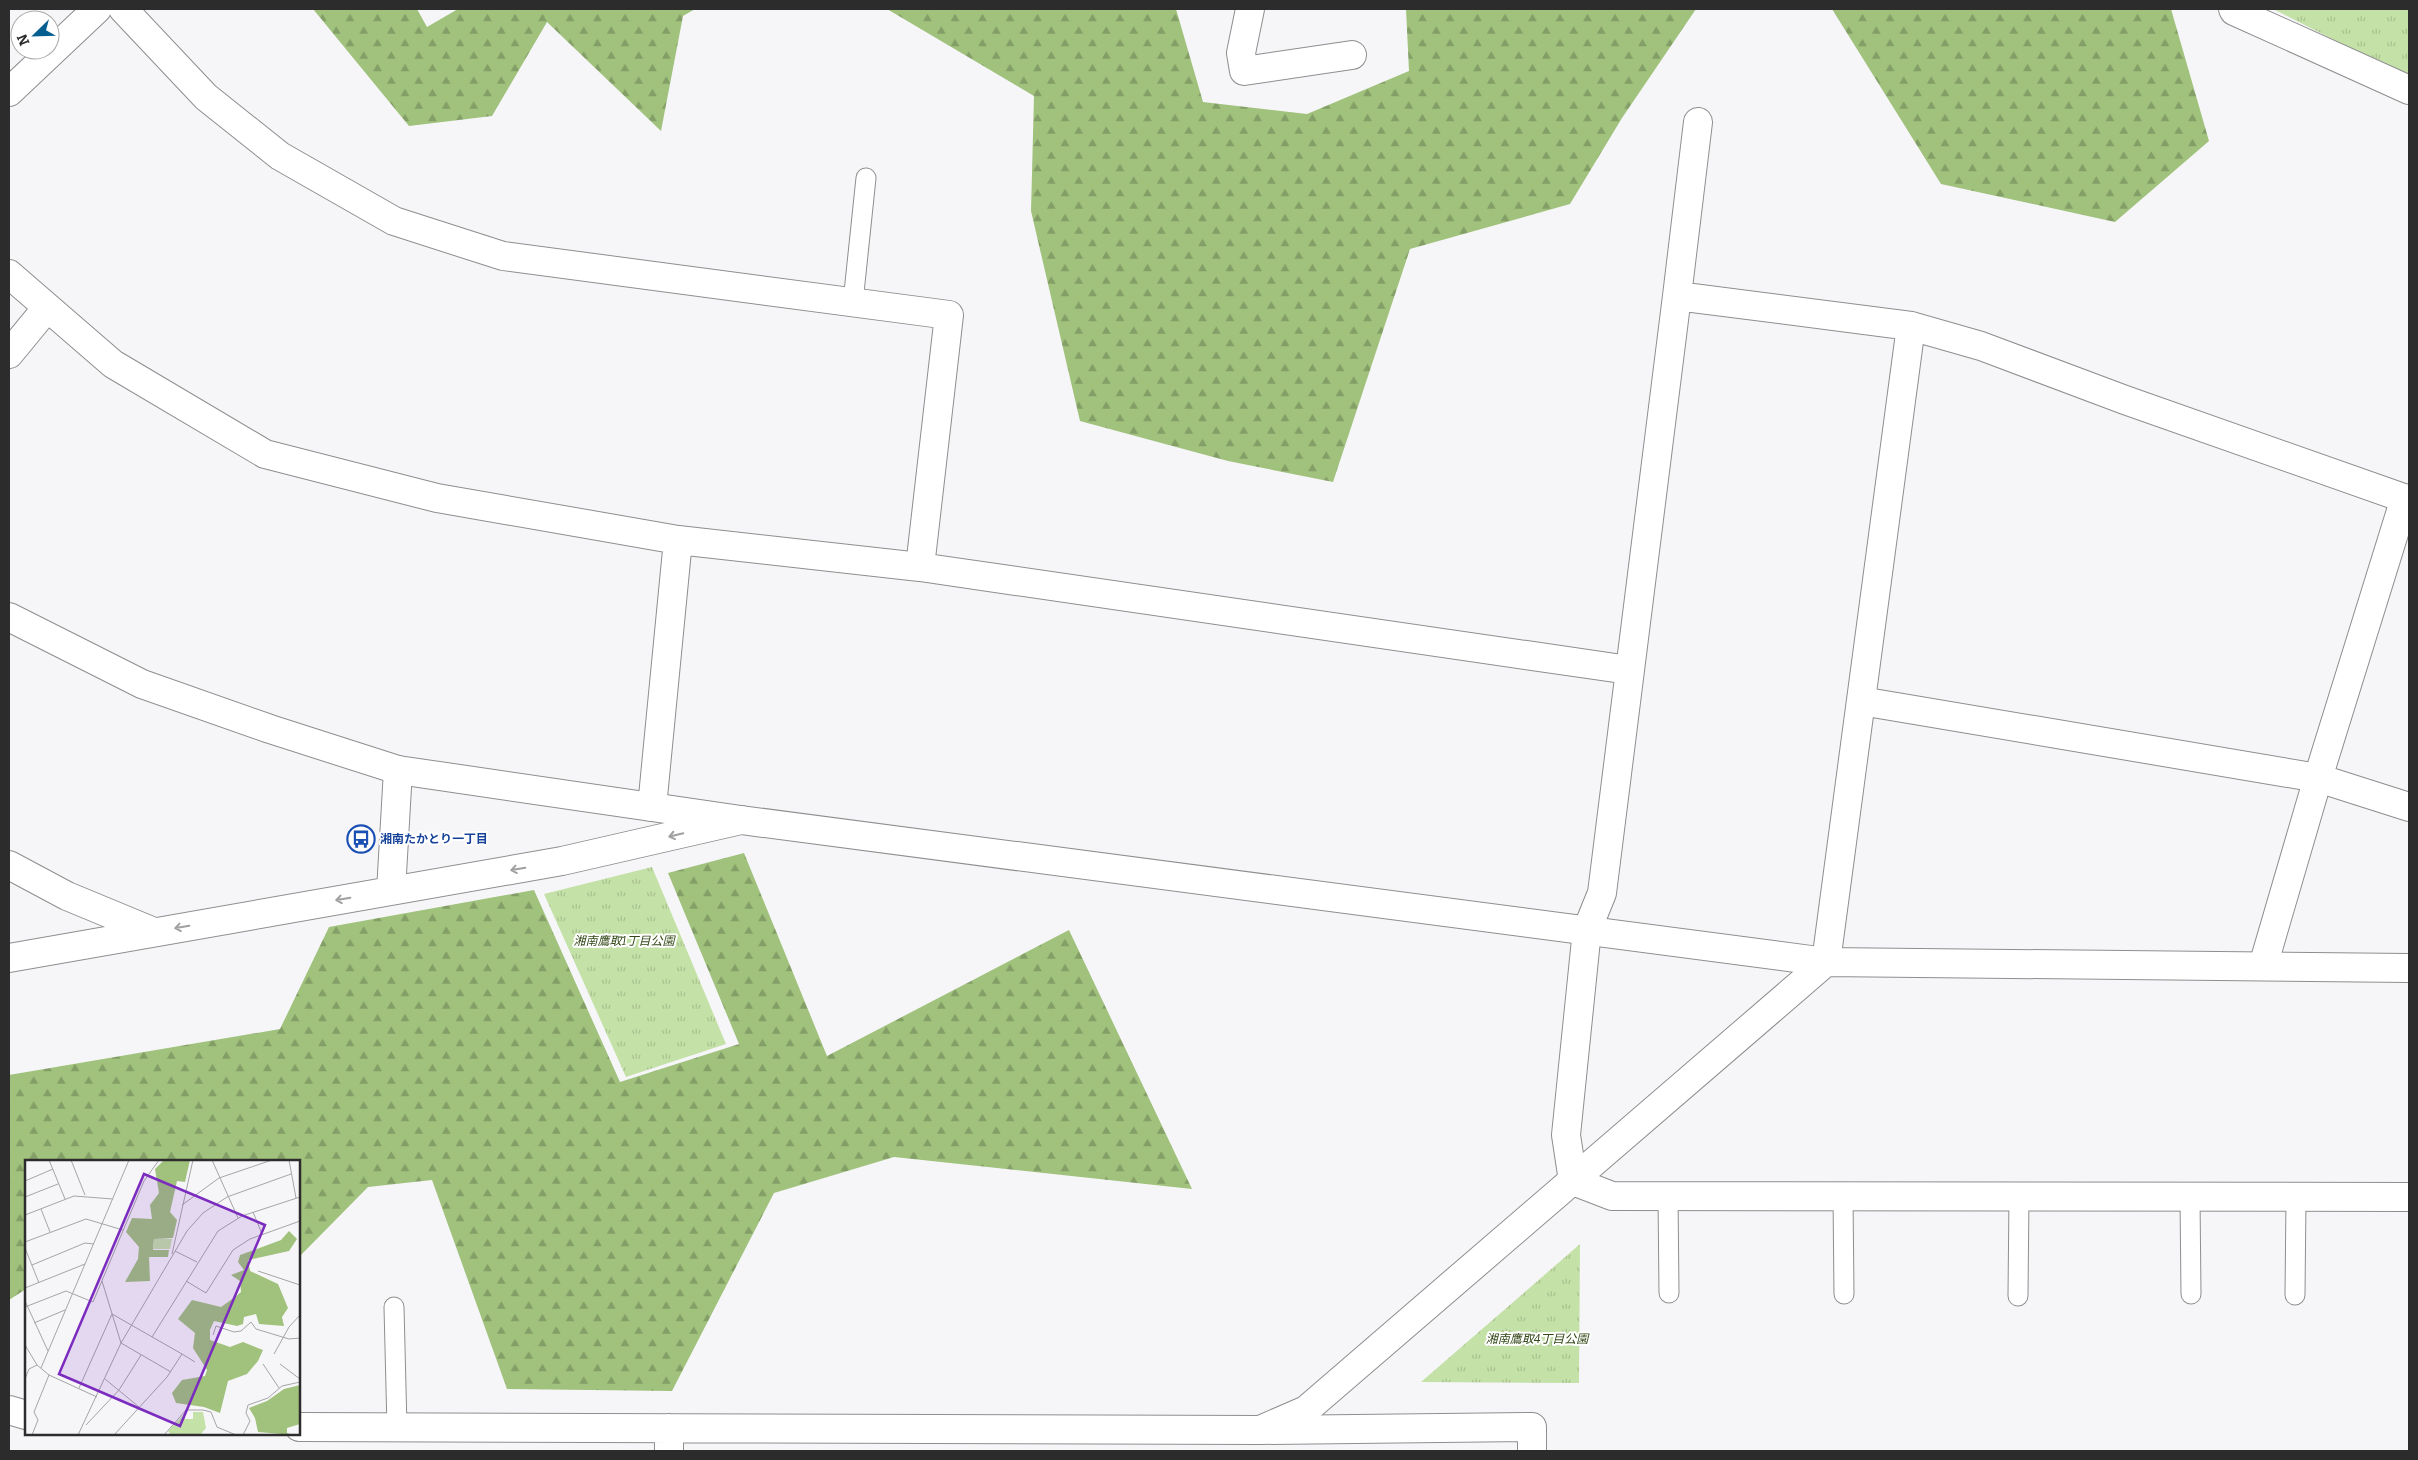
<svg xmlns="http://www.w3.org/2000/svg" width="2418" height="1460" font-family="Bitter,'Noto Sans JP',serif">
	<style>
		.forest { fill: url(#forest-firs) }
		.park { fill: url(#park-tufts) }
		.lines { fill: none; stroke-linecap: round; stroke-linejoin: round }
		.lane-casing { stroke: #8e8e8f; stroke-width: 21 }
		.street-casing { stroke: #8e8e8f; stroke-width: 30 }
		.secondary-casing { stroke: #8e8e8f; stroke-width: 30 }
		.lane { stroke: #fff; stroke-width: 19 }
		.street { stroke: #fff; stroke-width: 28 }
		.secondary { stroke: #fff; stroke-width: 28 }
		.oneway { stroke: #a0a0a0 }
		.labels { text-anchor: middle; stroke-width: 4; stroke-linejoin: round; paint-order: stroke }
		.transit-label { font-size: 12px; font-weight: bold; fill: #164399; stroke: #fff; text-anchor: start }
		.park-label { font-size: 12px; font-style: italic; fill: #334817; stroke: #fff }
		.inset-road { fill: none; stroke: #a5a5a7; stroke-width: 1 }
		.view { fill: #7b2cbf; fill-opacity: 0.15; stroke: #7b2cbf; stroke-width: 2.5 }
		.inset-edge { fill: none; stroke: #2c2c2d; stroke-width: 2.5 }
	</style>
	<defs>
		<pattern id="forest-firs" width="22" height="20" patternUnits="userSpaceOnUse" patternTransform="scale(1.25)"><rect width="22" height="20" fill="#a0c27c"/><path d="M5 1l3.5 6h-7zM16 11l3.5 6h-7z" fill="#839e66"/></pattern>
		<pattern id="park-tufts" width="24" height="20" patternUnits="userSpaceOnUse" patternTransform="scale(1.25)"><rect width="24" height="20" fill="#c4e1a7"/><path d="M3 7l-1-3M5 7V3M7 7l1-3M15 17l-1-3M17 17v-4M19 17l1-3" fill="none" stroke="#a9c190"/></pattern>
	</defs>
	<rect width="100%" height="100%" fill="#f6f6f8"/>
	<path class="forest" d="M 313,9 L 417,9 L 427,27 L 458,9 L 695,9 L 683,16 L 661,131 L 547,22 L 492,116 L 409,126 Z
		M 887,9 L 1176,9 L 1203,102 L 1307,114 L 1409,71 L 1406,9 L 1696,9 L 1622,118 L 1570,204 L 1410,249 L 1333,482 L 1228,461 L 1080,421 L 1031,211 L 1034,96 Z
		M 1832,9 L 2171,9 L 2209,141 L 2115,222 L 1941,184 Z
		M 744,853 L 827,1056 L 1069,930 L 1192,1189 L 894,1157 L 774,1193 L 672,1391 L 507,1389 L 432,1180 L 368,1187 L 299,1257 L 299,1161 L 26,1161 L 26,1289 L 9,1300 L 9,1075 L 280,1029 L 329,927 L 534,890 L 620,1082 L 739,1044 L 668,873 Z"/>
	<path class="park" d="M 2273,9 L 2409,9 L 2409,78 Z
		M 652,867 L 726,1044 L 626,1077 L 544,894 Z
		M 1580,1244 L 1579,1383 L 1421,1382 L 1572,1251 Z"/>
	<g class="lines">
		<g class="lane-casing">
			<path id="lane" d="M 853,302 L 866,178
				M 1668,1196 L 1669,1293
				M 1843,1196 L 1844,1294
				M 2190,1197 L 2191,1294
				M 2295,1295 L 2296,1199
				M 2018,1296 L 2019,1196
				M 394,1307 L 397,1428"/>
		</g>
		<g class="street-casing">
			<path id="street" d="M 123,9 L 206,97 L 280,156 L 394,221 L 503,256 L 949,315 L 920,567
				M 1250,9 L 1241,53 L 1244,71 L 1352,55
				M 2233,9 L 2234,11 L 2409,90
				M 9,92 L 97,9
				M 9,274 L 113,364 L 265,454 L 437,498 L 678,540 L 920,567 L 1629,670
				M 1677,296 L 1698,122
				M 9,354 L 46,309
				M 2409,500 L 2125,400 L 1981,346 L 1911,326 L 1677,296 L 1602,893 L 1587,930 L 1566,1135 L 1573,1181 L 1612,1196 L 2409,1197
				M 1861,701 L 2318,778 L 2409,807
				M 652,807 L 678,540
				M 9,865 L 67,896 L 154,932
				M 391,891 L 398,770
				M 9,958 L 562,861 L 741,820
				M 1826,962 L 1911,326
				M 2263,966 L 2318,778 L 2405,498
				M 1260,1430 L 1532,1427 L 1532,1451"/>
		</g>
		<g class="secondary-casing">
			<path id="secondary" d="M 9,617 L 142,684 L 270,729 L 398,770 L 741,820 L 1826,962 L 2409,968
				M 9,1410 L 26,1415
				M 299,1427 L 1260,1430 L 1306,1410 L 1826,962
				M 669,1428 L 669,1451"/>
		</g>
		<use href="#lane" class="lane"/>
		<use href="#street" class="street"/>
		<use href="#secondary" class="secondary"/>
	</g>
	<defs><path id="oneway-shaft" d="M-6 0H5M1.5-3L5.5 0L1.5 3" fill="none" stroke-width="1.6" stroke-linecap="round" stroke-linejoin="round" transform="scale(1.25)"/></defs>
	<g class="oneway">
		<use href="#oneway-shaft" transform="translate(676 835) rotate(167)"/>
		<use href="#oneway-shaft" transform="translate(518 869) rotate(170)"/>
		<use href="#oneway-shaft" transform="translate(343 899) rotate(170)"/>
		<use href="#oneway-shaft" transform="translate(182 927) rotate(170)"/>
	</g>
	<defs>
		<g id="bus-ring" transform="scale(1.4375)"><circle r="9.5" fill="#fff" stroke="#1a4fb4" stroke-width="1.5"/><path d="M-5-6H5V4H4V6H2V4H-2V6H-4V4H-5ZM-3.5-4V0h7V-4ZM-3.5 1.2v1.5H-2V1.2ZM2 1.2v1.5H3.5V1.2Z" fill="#1a4fb4"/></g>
	</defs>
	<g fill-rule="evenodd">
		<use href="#bus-ring" x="361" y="839"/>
	</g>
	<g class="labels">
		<g class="transit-label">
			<text x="380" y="843">湘南たかとり一丁目</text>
		</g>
		<g class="park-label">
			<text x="624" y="945">湘南鷹取1丁目公園</text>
			<text x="1537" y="1343">湘南鷹取4丁目公園</text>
		</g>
	</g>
	<g transform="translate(25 1160)">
		<rect width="275" height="275" fill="#f6f6f8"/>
		<path d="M 139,0 L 165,0 L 160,22 L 152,21 L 145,52 L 152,60 L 148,78 L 129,79 L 128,90 L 144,90 L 143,97 L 124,97 L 125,121 L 100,122 L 113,99 L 114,87 L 101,72 L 107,58 L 127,59 L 125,45 L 134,33 L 130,9 ZM 264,71 L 272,79 L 264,91 L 223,100 L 225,111 L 253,124 L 263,148 L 257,157 L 259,166 L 234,164 L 231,154 L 219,157 L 218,164 L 212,166 L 189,161 L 185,170 L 185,180 L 205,187 L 218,182 L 238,190 L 233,201 L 222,214 L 203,221 L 195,253 L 179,247 L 151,243 L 147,233 L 157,220 L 180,216 L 182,210 L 168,188 L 170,173 L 153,159 L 167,140 L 196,147 L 210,137 L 216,132 L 215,121 L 206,115 L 219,110 L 213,102 L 215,95 L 256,80 ZM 275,225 L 275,264 L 262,268 L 262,273 L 268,275 L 233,272 L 230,258 L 224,248 L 242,241 L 259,229 Z" fill="#a0c27c"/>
		<path d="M 129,79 L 147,79 L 145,89 L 128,89 ZM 168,252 L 178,252 L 181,268 L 175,275 L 146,275 L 143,271 L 160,253 L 160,259 L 168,259 Z" fill="#c4e1a7"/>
		<path class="inset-road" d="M 24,0 L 40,39M 46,0 L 60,35M 187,0 L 213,58M 264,0 L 271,38M 0,21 L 28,9M 0,37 L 33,24M 157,45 L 194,18 L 247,0M 16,49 L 25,72M 228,52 L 237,74M 0,55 L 49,36 L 88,39M 0,82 L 61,59 L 98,70M 0,88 L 14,123M 150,91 L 172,102M 147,94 L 168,0M 7,105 L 60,83 L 69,84M 233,111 L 275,125M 77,121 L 96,183 L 146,212M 161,121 L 181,133 L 208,90 L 225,79 L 275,61M 0,128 L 60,104M 0,141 L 23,191M 0,147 L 41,131 L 68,142 L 119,21 L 134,0M 9,163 L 40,150M 188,175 L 191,166 L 209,172 L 216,171 L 226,162 L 231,169 L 264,179 L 275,178M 127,177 L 193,71 L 217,56 L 275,37M 0,185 L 12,205 L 24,215 L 72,237M 157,194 L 170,202M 249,194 L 264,167 L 275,155M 238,204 L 254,228M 255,204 L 275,219M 16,208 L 104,0M 0,219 L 4,209 L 12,205M 80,219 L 114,247M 54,228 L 87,154 L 157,194 L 142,217 L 89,275M 61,265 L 94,230 L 116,195M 7,275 L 13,260 L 9,252 L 24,215M 53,275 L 96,183 L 162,71 L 178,53 L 202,37 L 266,14M 139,275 L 161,250 L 178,250 L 186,252 L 192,267 L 211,275M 218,275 L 225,261 L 221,253 L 223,245 L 243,238 L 257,226 L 275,222"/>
		<path class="view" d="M 119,14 L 240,65 L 155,266 L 34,214 Z"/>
		<rect width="275" height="275" class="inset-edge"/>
	</g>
	<rect width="2418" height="1460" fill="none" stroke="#2c2c2d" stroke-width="20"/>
	<g transform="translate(35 35) rotate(247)"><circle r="24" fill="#ffffff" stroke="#ababab"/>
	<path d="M0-4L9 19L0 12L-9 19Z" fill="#045e8f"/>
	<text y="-8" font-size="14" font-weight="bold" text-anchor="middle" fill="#2c2c2d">N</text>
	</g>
</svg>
